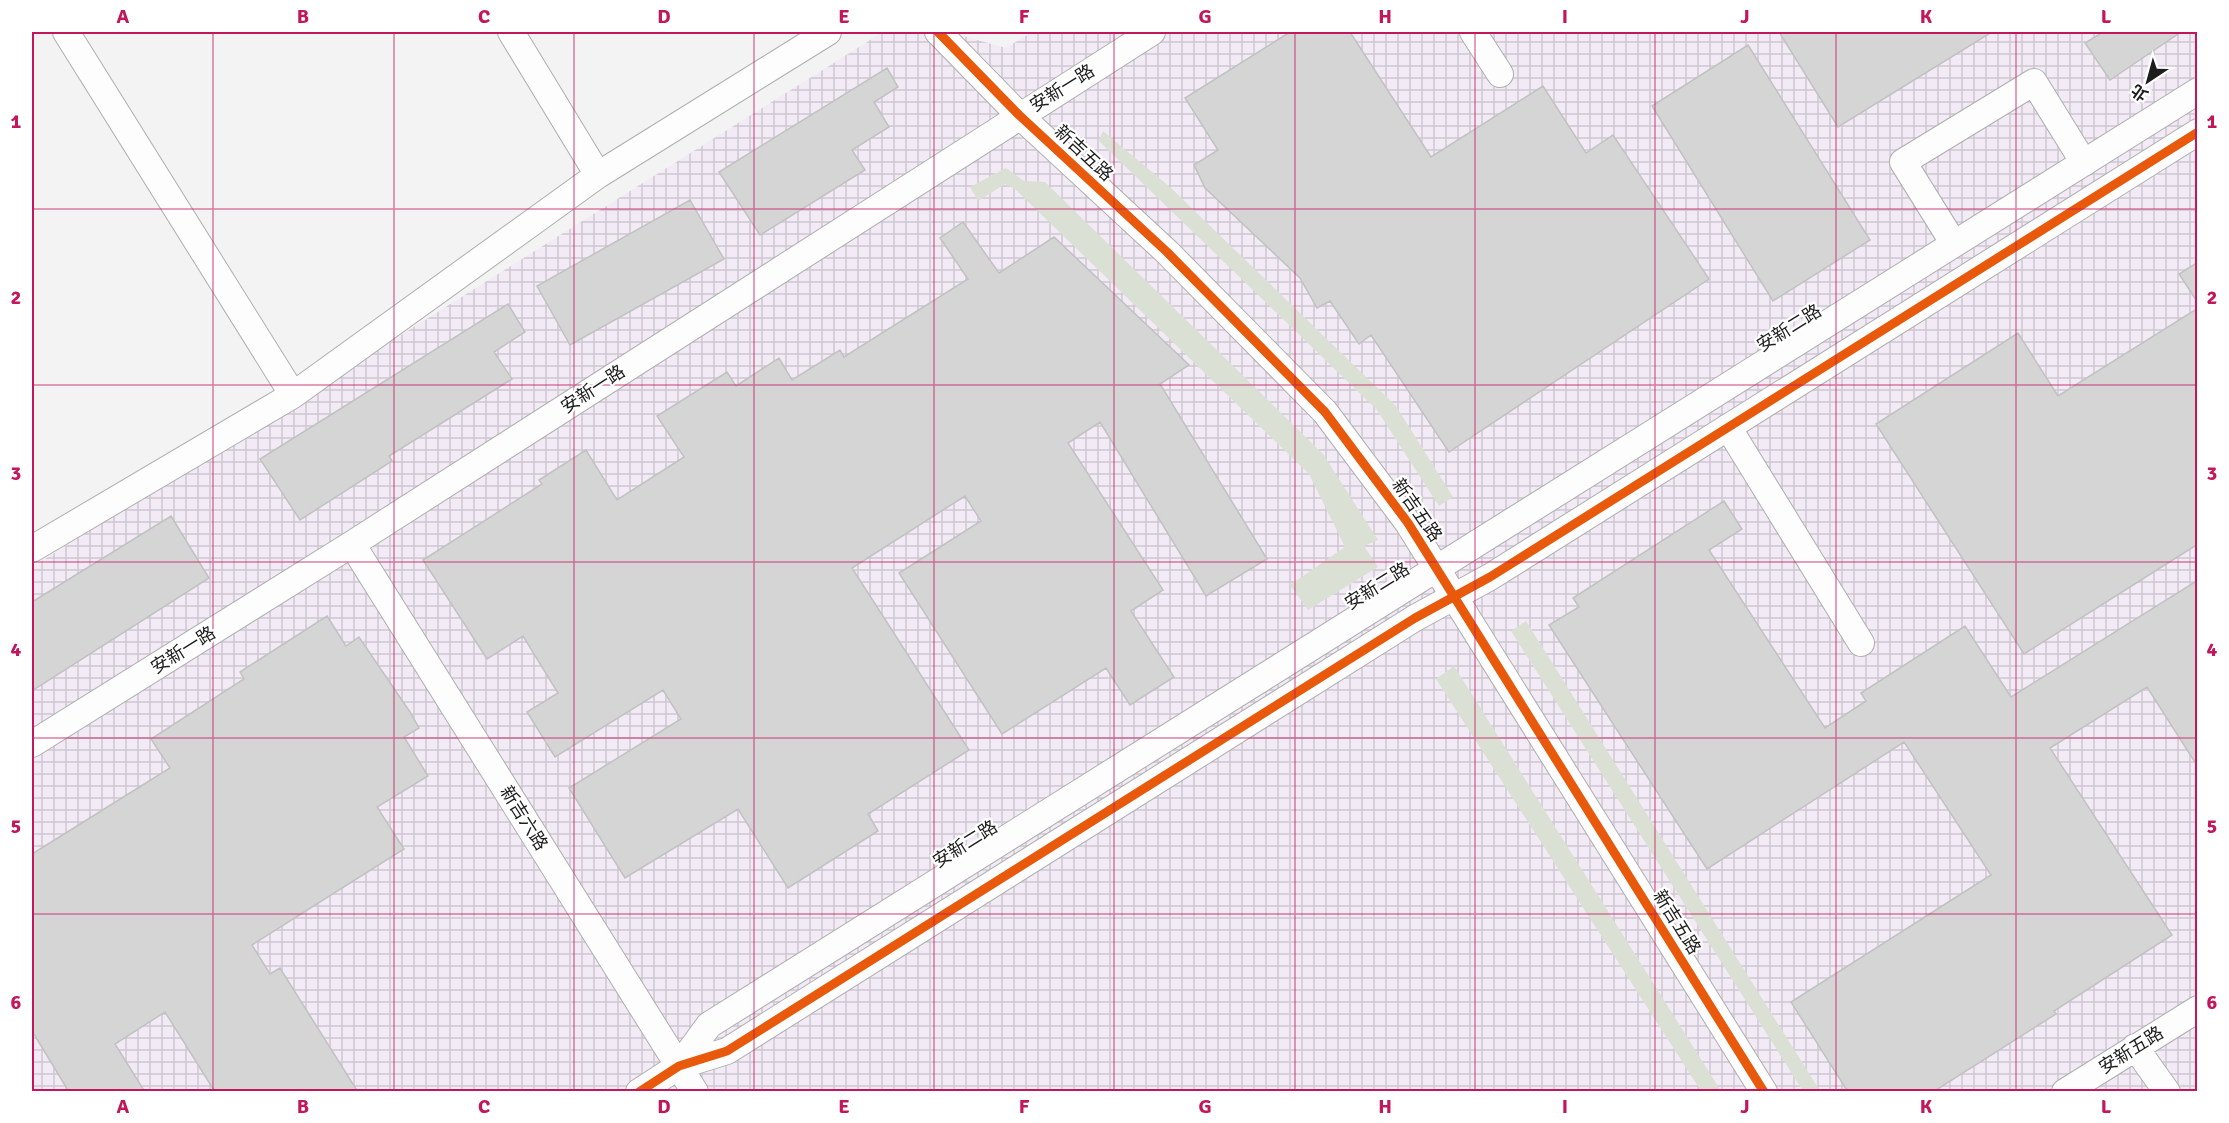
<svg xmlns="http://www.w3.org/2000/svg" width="2229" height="1123" font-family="Signika,'Noto Sans TC',sans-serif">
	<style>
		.industrial { fill: url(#industrial-grid) }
		.grass { fill: #dbe0d4 }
		.building { fill: #d5d5d6; stroke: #c1c1c2; stroke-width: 1.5 }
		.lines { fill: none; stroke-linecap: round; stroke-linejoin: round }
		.minor-casing { stroke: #aeaeae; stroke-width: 28 }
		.minor { stroke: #fdfdfd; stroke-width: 26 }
		.cycleway-casing { stroke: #fff; stroke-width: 13 }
		.cycleway { stroke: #e8590c; stroke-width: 9 }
		.grid { fill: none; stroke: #c2185b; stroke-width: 1.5; stroke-opacity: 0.55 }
		.labels { text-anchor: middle; stroke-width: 4.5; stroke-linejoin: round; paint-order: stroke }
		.street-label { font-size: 18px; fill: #1d1d1e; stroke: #fff }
		.neatline { fill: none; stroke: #c2185b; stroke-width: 2 }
		.grid-label { font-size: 20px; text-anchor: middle; font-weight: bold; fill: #c2185b }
	</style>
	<defs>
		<pattern id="industrial-grid" width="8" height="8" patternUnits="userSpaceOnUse" patternTransform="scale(1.5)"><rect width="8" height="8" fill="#f2eaf5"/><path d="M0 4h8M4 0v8" fill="none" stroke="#cfc8d2"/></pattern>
	</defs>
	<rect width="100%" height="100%" fill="#f3f3f4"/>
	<path class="industrial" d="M 883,32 L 949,32 L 1006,48 L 1032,32 L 2197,32 L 2197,1091 L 32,1092 L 32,567 Z"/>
	<path class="grass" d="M 1103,131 L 1171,188 L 1396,406 L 1453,497 L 1439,506 L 1377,410 L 1099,141 Z
		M 1006,168 L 1024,181 L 1045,182 L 1323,454 L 1378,540 L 1364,546 L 1378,567 L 1308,610 L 1290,585 L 1345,547 L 1309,474 L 1015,189 L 1005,184 L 978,201 L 970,187 Z
		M 1526,621 L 1820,1091 L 1803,1091 L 1511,631 Z
		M 1454,666 L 1721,1091 L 1701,1091 L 1436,679 Z"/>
	<path class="building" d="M 1290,32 L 1350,32 L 1431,157 L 1543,86 L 1586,153 L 1613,135 L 1709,279 L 1449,452 L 1371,335 L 1359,344 L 1330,301 L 1317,308 L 1300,278 L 1205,188 L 1194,165 L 1218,150 L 1185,98 Z
		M 1779,32 L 1992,32 L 1838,127 Z
		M 2103,32 L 2181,32 L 2110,80 L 2085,43 Z
		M 1748,45 L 1870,240 L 1773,301 L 1652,106 Z
		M 887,68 L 898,87 L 874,102 L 889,127 L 852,150 L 865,170 L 760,235 L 719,172 Z
		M 690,200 L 724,259 L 570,345 L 537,286 Z
		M 963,222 L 999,273 L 1054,237 L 1189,365 L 1160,384 L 1267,559 L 1206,596 L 1100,422 L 1068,443 L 1163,590 L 1131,611 L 1174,677 L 1130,705 L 1106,668 L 1002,734 L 899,573 L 981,521 L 965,496 L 852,568 L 969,750 L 868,814 L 878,831 L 788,888 L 738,809 L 625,878 L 569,788 L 681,719 L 663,690 L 555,757 L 527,712 L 558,693 L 523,636 L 487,659 L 423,560 L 542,484 L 539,480 L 586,450 L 617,500 L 684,457 L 657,416 L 727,372 L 736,386 L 779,358 L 792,380 L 840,350 L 844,357 L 968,279 L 940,238 Z
		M 2198,262 L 2198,303 L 2179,274 Z
		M 508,304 L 525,332 L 494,352 L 512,379 L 389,456 L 392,461 L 300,520 L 260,459 Z
		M 2198,308 L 2198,544 L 2024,654 L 1876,424 L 2018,333 L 2058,396 Z
		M 1724,501 L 1742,529 L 1709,550 L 1825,728 L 1866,701 L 1861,693 L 1965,626 L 2011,697 L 2198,580 L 2198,767 L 2147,687 L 2050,748 L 2172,935 L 2054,1011 L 2056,1014 L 1933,1092 L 1848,1092 L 1791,1002 L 1991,875 L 1904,742 L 1707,869 L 1549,625 L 1579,607 L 1573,598 Z
		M 171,516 L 209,578 L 32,691 L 32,602 Z
		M 327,616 L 346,646 L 359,637 L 410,712 L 419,728 L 404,737 L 428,776 L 377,807 L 404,849 L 252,945 L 270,974 L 280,968 L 358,1092 L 215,1092 L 165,1012 L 115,1044 L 145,1092 L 69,1092 L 32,1031 L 32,854 L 170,768 L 151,739 L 244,679 L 240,672 Z"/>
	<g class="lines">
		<g class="minor-casing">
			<path id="minor" d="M 66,32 L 293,395
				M 511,32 L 598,175
				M 938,32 L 1019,115 L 1167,252 L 1325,412 L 1408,523 L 1764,1092
				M 1473,32 L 1500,74
				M 1954,244 L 1903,162 L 2034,82 L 2084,163
				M 1728,427 L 1861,643
				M 352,544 L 695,1092
				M 32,549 L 293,395 L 598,175 L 828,32
				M 32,744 L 352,544 L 1152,32
				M 2135,1047 L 2167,1092
				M 679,1066 L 709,1025 L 2198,91
				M 639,1092 L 679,1066 L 727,1051 L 1415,618 L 1490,577 L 2198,132
				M 2065,1092 L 2198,1009"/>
		</g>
		<use href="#minor" class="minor"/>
		<g class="cycleway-casing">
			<path id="cycleway" d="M 938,32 L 1019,115 L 1167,252 L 1325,412 L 1408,523 L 1764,1092
				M 639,1092 L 679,1066 L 727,1051 L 1415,618 L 1490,577 L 2198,132"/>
		</g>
		<use href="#cycleway" class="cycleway"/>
	</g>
	<path class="grid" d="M 213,32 L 213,1092M 394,32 L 394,1092M 574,32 L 574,1092M 754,32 L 754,1092M 934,32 L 934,1092M 1114,32 L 1114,1092M 1295,32 L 1295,1092M 1475,32 L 1475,1092M 1655,32 L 1655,1092M 1836,32 L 1836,1092M 2016,32 L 2016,1092M 32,209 L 2198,209M 32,385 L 2198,385M 32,562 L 2198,562M 32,738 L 2198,738M 32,914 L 2198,914"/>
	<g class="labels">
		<g class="street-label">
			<text transform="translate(1062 88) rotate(-32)" y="6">安新一路</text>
			<text transform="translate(1084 153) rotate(43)" y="6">新吉五路</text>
			<text transform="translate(1789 328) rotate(-32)" y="6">安新二路</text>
			<text transform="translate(593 389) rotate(-33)" y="6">安新一路</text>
			<text transform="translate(1417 510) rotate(55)" y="6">新吉五路</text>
			<text transform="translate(1377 586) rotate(-32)" y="6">安新二路</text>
			<text transform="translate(183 650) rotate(-32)" y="6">安新一路</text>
			<text transform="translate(524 818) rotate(58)" y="6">新吉六路</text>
			<text transform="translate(965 844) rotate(-32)" y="6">安新二路</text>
			<text transform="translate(1677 922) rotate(58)" y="6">新吉五路</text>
			<text transform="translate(2131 1050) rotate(-32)" y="6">安新五路</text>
		</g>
	</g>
	<rect width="2229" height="1123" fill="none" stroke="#ffffff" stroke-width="66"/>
	<g transform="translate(2148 81) rotate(216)" stroke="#ffffff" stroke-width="4.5" paint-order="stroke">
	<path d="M0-4.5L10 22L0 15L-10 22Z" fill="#1d1d1e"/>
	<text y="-9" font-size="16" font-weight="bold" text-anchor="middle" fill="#1d1d1e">北</text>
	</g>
	<rect x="33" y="33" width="2163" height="1057" class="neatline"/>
	<g class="grid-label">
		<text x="123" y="23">A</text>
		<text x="303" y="23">B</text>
		<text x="484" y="23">C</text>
		<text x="664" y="23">D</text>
		<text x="844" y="23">E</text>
		<text x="1024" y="23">F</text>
		<text x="1205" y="23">G</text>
		<text x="1385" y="23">H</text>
		<text x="1565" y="23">I</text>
		<text x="1745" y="23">J</text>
		<text x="1926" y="23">K</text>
		<text x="2106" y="23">L</text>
		<text x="16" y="128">1</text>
		<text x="2212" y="128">1</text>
		<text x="16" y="304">2</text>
		<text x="2212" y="304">2</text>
		<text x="16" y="480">3</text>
		<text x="2212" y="480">3</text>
		<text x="16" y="656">4</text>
		<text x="2212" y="656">4</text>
		<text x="16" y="833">5</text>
		<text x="2212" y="833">5</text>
		<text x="16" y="1009">6</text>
		<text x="2212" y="1009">6</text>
		<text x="123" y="1113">A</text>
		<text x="303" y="1113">B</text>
		<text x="484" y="1113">C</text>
		<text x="664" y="1113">D</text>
		<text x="844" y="1113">E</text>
		<text x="1024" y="1113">F</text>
		<text x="1205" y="1113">G</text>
		<text x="1385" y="1113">H</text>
		<text x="1565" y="1113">I</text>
		<text x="1745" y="1113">J</text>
		<text x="1926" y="1113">K</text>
		<text x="2106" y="1113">L</text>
	</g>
</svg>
